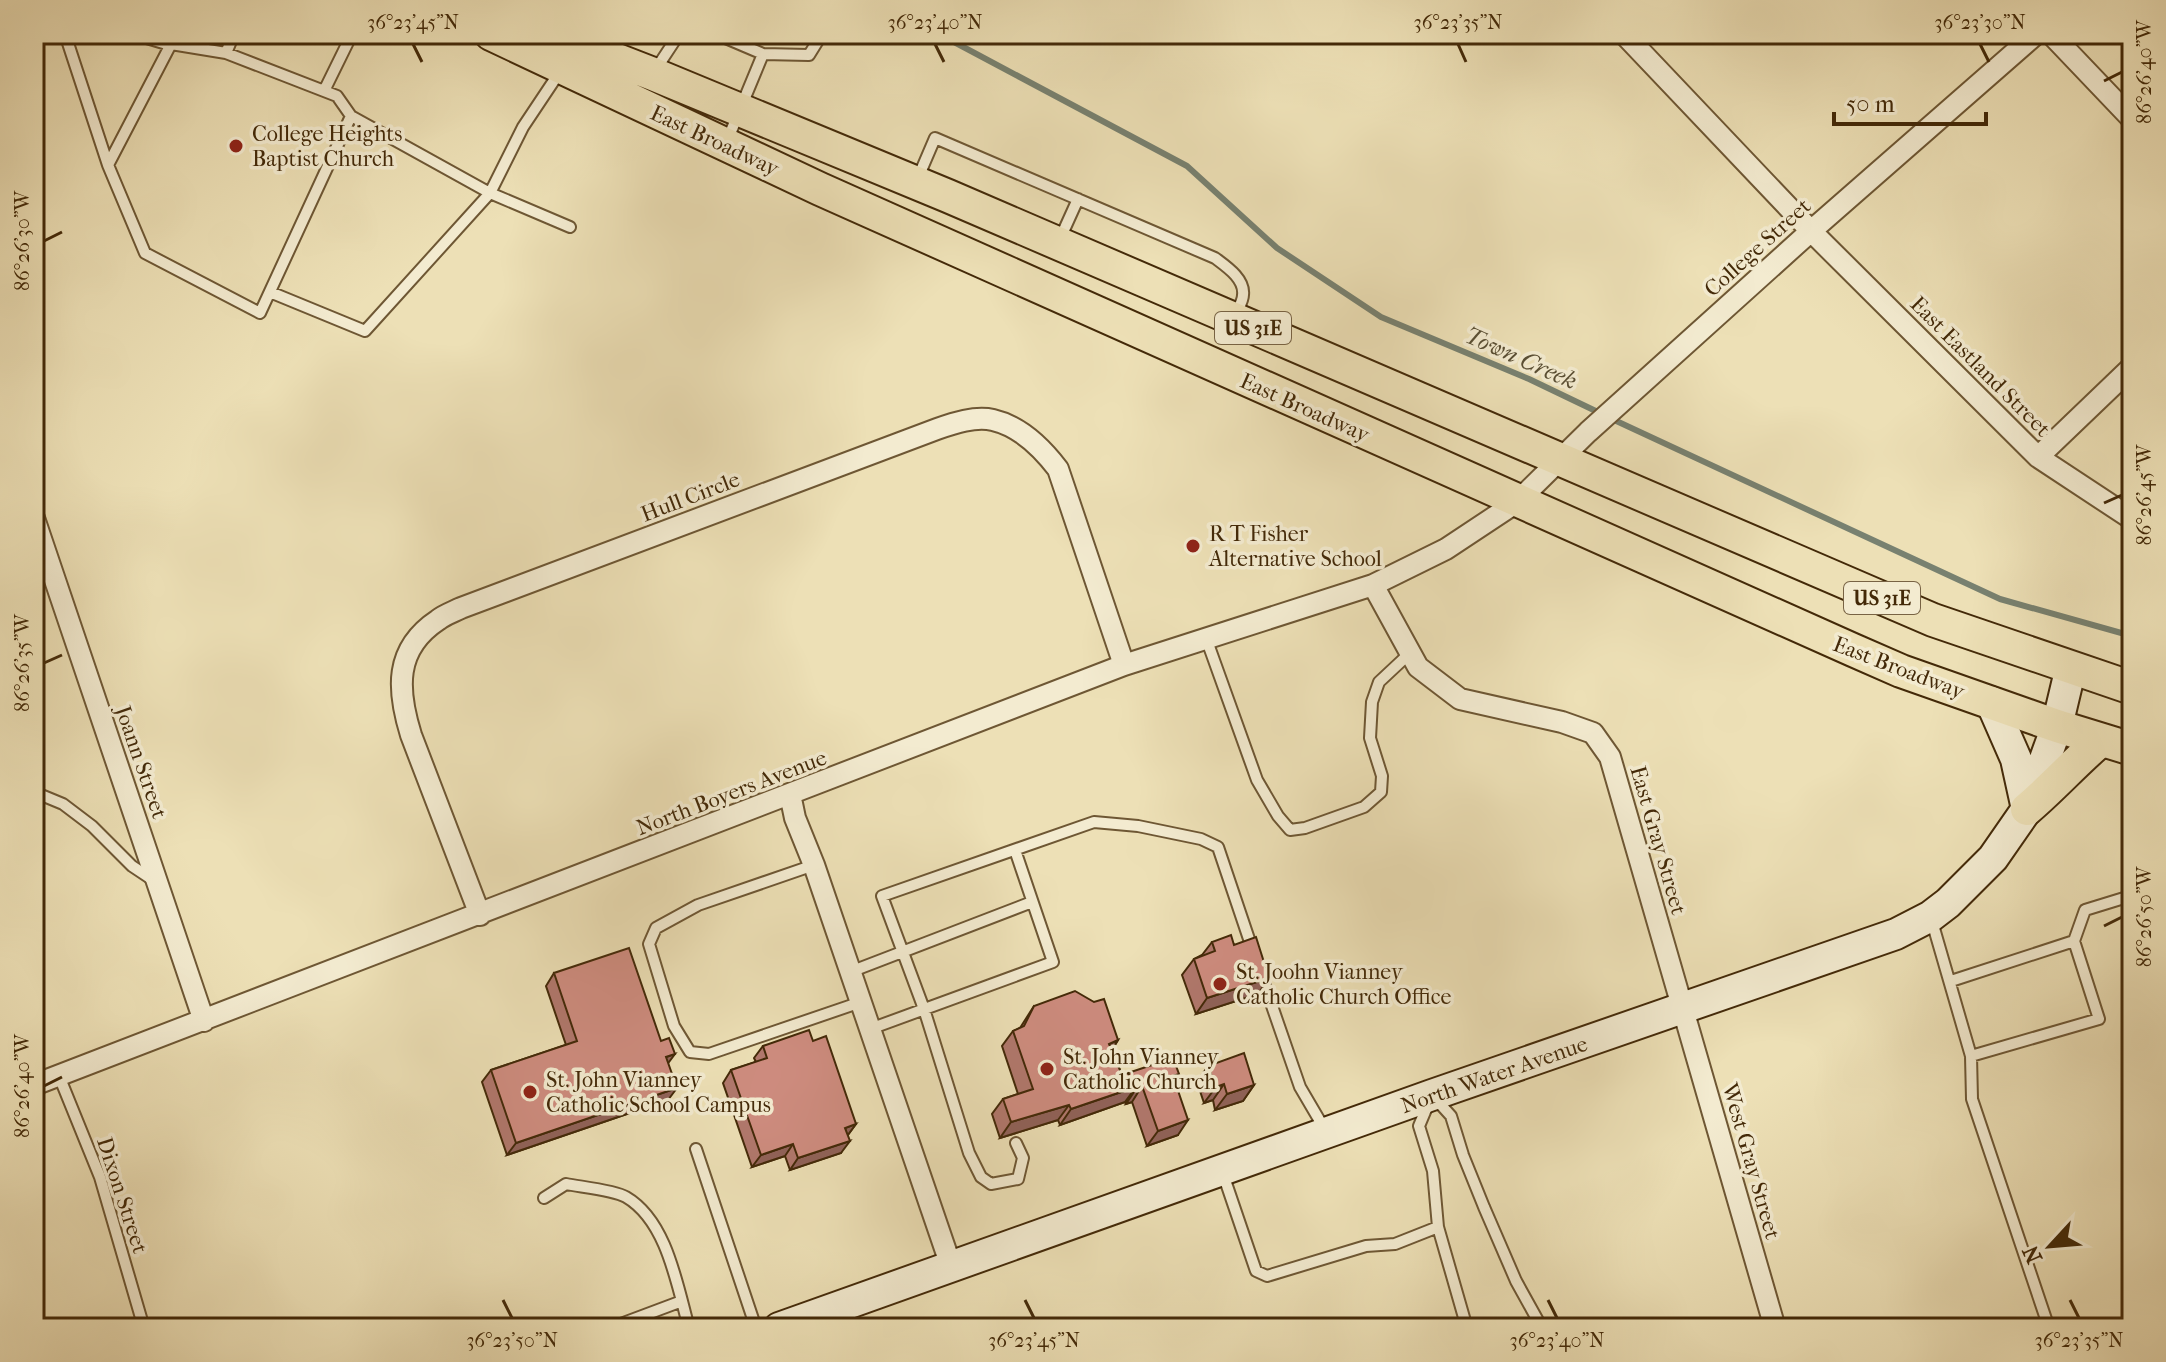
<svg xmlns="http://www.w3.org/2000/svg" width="2166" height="1362" font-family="'IM FELL French Canon',serif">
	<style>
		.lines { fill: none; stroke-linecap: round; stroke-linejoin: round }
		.stream { stroke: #788170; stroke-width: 6 }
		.service-casing { stroke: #6e5734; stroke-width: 14 }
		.minor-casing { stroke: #6e5734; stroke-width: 24 }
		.secondary-casing { stroke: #432908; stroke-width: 34 }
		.primary-casing { stroke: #432908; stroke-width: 36 }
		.service { stroke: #f3ebd0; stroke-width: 10 }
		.minor { stroke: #f3ebd0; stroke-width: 20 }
		.secondary { stroke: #f3ebd0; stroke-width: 30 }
		.primary { stroke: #ede0b6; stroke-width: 32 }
		.wall { fill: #b1786d; stroke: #432908; stroke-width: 2 }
		.shaded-wall { fill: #906259; stroke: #432908; stroke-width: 2 }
		.building { fill: #ce8c7f; stroke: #432908; stroke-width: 2 }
		.ticks { fill: none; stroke: #432908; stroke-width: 3 }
		.poi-dot { fill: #8f2418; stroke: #f3ebd0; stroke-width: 3 }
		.labels { text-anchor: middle; stroke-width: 7; stroke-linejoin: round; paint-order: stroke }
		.shield { fill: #f3ebd0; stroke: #786344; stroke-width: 2 }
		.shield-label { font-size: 20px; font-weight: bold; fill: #432908 }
		.poi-label { font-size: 22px; fill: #432908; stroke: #f3ebd0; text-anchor: start }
		.street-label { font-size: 22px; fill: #432908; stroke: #f3ebd0 }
		.water-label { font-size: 24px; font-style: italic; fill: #594e33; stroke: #f3ebd0 }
		.neatline { fill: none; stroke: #432908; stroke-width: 3 }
		.ticks-label { font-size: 20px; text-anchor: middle; fill: #432908 }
	</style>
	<rect width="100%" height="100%" fill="#ede0b6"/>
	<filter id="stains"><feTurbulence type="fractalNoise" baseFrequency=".0025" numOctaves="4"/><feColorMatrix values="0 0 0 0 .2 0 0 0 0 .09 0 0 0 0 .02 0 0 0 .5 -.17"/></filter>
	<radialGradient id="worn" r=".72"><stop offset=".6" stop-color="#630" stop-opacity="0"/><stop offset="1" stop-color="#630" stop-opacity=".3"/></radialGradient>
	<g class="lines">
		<path class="stream" d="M 939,34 L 1187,166 L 1277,248 L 1381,317 L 1529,379 L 1602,414
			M 1612,419 L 2000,599 L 2132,636"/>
		<g class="service-casing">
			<path id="service" d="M 65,34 L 108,165
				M 133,34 L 170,45
				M 234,34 L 226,53 L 337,96 L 351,116 L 490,193 L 365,331 L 270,292
				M 716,34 L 763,54
				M 226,53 L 171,44 L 108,165 L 145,253 L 260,313 L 351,116
				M 656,69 L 679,34
				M 559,73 L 523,127 L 490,193 L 570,227
				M 324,91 L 352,34
				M 727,141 L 763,54 L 809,55 L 822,34
				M 917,180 L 935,138 L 1215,258 C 1227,267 1245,279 1243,295 C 1243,301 1238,309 1236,314
				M 1059,241 L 1078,199
				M 1206,638 L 1257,780 L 1278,816 L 1290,830 L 1305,828 L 1364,807 L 1381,792 L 1382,776 L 1370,738 L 1372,702 L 1379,682 L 1410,653
				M 34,792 L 63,804 L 92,826 L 132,866 L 153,880
				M 814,865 L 698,905 L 656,928 L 649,944 L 674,1026 L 690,1052 L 709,1054 L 861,1002
				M 1931,918 L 1971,1056 L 1972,1099 L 2049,1328
				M 850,972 L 1032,902
				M 1261,974 L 1300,1087 L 1324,1128
				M 1951,981 L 2074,941 L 2085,910 L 2124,898 L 2132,905
				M 870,1029 L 1053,962 L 1015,850
				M 1971,1056 L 2099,1019 L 2074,941
				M 59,1076 L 100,1177 L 144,1328
				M 1016,1143 L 1023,1158 L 1018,1179 L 991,1184 L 981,1177 L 969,1153 L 924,1009 L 882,896 L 1094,822 L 1138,826 L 1201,839 L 1218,847 L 1253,951
				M 696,1149 L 756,1328
				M 1223,1174 L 1256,1271 L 1267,1276 L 1366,1246 L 1395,1244 L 1438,1227
				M 544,1198 L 566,1184 C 581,1187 614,1190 626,1197 C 667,1221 677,1285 689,1328
				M 610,1328 L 682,1301
				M 1467,1328 L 1438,1227 L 1433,1171 L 1419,1126 L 1432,1095 L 1451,1116 L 1463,1155 L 1484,1207 L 1516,1281 L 1542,1328"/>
		</g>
		<g class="minor-casing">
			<path id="minor" d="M 1624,34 L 1811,231 L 2038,457 L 2132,519
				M 2051,34 L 2132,119
				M 2038,457 L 2132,367
				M 34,518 L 204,1021
				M 1373,585 L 1418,667 L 1460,699 L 1562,722 L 1593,733 L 1610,757 L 1775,1328
				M 790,794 L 795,818 L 814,865 L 951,1266
				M 480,915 L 411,735 C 397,690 394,649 438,620 C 444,615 453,612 461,608 L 937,429 C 954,423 975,416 993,420 C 1019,426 1042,448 1058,469 L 1124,665
				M 34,1085 L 1124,665 L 1373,585 L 1446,549 L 1517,502 L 1588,432 L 1811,231 L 2036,34
				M 834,1308 L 841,1328"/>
		</g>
		<g class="secondary-casing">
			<path id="secondary" d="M 1991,702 L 2016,759 L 2027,809
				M 779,1328 L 1432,1095 L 1896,934 L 1931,916 L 1948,903 L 1993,858 L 2027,809 L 2057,726 L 2071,667"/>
		</g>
		<g class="primary-casing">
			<path id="primary" d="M 491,34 L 820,189 L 1853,650 L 1901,671 L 2057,726 L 2132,749
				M 550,34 L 653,74 L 948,196 L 1933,620 L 2132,688
				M 2027,809 C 2053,787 2075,762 2101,740"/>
		</g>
		<use href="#service" class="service"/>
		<use href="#minor" class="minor"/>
		<use href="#secondary" class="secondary"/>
		<use href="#primary" class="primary"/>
	</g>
	<path class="wall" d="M 1212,942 L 1234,945 L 1269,978 L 1258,994 L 1196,1014 L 1182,975 L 1194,959 L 1202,955 Z
		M 554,973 L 668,1063 L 668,1100 L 507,1155 L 482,1082 L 491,1070 L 566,1045 L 546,986 Z
		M 1034,1006 L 1118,1040 L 1112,1050 L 1122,1075 L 1175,1080 L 1178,1135 L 1147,1146 L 1132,1102 L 1126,1104 L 1125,1102 L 1060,1125 L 1058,1120 L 1000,1138 L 992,1114 L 1003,1099 L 1018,1094 L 1002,1046 L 1013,1031 L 1020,1028 Z
		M 813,1041 L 856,1124 L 848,1135 L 841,1153 L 790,1170 L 785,1156 L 752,1167 L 723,1083 L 731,1070 L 756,1062 L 754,1058 L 763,1046 Z
		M 1208,1066 L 1254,1085 L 1243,1101 L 1215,1110 L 1213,1100 L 1204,1103 L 1197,1082 Z"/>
	<path class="shaded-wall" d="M 1269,978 L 1258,994 L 1196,1014 L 1207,998 Z
		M 1118,1040 L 1108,1056 L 1109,1044 Z
		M 675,1054 L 666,1066 L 666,1057 Z
		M 1224,1084 L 1213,1100 L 1204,1103 L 1216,1087 Z
		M 1254,1085 L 1243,1101 L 1215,1110 L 1227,1094 Z
		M 1142,1086 L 1132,1102 L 1126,1104 L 1136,1089 Z
		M 1136,1087 L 1125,1102 L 1060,1125 L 1071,1109 Z
		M 677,1088 L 668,1100 L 507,1155 L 516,1143 Z
		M 1069,1105 L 1058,1120 L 1000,1138 L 1011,1122 Z
		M 1188,1120 L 1178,1135 L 1147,1146 L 1158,1131 Z
		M 856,1124 L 847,1136 L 845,1128 Z
		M 850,1141 L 841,1153 L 790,1170 L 798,1158 Z
		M 793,1144 L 785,1156 L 752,1167 L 761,1155 Z"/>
	<path class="building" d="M 1231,935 L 1234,945 L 1256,937 L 1269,978 L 1207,998 L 1194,959 L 1215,951 L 1212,942 Z
		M 629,948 L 661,1041 L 669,1038 L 675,1054 L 666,1057 L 677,1088 L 516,1143 L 491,1070 L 577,1041 L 554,973 Z
		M 1075,991 L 1094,1002 L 1104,999 L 1118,1040 L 1109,1044 L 1122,1075 L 1173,1058 L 1179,1074 L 1173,1076 L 1188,1120 L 1158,1131 L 1142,1086 L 1136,1089 L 1136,1087 L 1071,1109 L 1069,1105 L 1011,1122 L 1003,1099 L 1033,1089 L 1013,1031 L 1024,1026 L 1034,1006 Z
		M 809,1030 L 813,1041 L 826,1036 L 856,1124 L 845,1128 L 850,1141 L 798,1158 L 793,1144 L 761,1155 L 731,1070 L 767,1058 L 763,1046 Z
		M 1244,1053 L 1254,1085 L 1227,1094 L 1224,1084 L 1216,1087 L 1208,1066 Z"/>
	<path class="ticks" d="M 413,44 L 422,62M 935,44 L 944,62M 1458,44 L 1466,62M 1980,44 L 1989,62M 2104,81 L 2122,72M 44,241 L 62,232M 2104,503 L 2122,495M 44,663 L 62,655M 2104,926 L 2122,917M 44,1086 L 62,1077M 503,1300 L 512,1318M 1025,1300 L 1034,1318M 1548,1300 L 1557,1318M 2070,1300 L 2079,1318"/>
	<g class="poi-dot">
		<circle cx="236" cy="146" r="8"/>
		<circle cx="1193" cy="546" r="8"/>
		<circle cx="1220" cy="984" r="8"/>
		<circle cx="1047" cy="1069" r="8"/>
		<circle cx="530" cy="1092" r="8"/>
	</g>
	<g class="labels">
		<g class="shield">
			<rect x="1215" y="312" width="76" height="32" rx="6"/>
			<rect x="1844" y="582" width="76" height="32" rx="6"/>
		</g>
		<g class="shield-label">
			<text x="1253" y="335">US 31E</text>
			<text x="1882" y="605">US 31E</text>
		</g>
		<g class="poi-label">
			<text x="252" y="141">College Heights<tspan x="252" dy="25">Baptist Church</tspan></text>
			<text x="1209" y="541">R T Fisher<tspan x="1209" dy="25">Alternative School</tspan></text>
			<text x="1236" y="979">St. Joohn Vianney<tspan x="1236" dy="25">Catholic Church Office</tspan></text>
			<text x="1063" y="1064">St. John Vianney<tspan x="1063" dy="25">Catholic Church</tspan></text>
			<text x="546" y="1087">St. John Vianney<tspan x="546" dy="25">Catholic School Campus</tspan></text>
		</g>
		<g class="street-label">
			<text transform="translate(715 140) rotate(25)" y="8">East Broadway</text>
			<text transform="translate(1757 247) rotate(-42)" y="8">College Street</text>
			<text transform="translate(1981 366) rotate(45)" y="8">East Eastland Street</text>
			<text transform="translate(1305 407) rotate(24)" y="8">East Broadway</text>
			<text transform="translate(690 496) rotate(-21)" y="8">Hull Circle</text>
			<text transform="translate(1899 667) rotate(21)" y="8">East Broadway</text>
			<text transform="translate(142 762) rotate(71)" y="8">Joann Street</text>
			<text transform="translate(731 792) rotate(-21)" y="8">North Boyers Avenue</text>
			<text transform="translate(1659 840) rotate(74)" y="8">East Gray Street</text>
			<text transform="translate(1494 1074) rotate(-19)" y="8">North Water Avenue</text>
			<text transform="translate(1752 1161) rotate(74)" y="8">West Gray Street</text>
			<text transform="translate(123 1195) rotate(72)" y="8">Dixon Street</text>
		</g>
		<g class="water-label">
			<text transform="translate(1521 358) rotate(24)" y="8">Town Creek</text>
		</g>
	</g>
	<rect width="2166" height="1362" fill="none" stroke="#ede0b6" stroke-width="88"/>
	<g transform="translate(2050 1246) rotate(244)" stroke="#f3ebd0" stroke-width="6" paint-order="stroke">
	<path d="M0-6L14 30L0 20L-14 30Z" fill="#432908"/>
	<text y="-12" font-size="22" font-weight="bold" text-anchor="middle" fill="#432908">N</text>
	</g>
	<path d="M1834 112v12h152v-12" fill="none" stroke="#432908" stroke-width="4"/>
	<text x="1846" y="112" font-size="24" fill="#432908" stroke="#f3ebd0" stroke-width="6" paint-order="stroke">50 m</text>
	<rect x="44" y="44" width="2078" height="1274" class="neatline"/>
	<g class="ticks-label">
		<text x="413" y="29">36°23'45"N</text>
		<text x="935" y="29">36°23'40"N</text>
		<text x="1458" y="29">36°23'35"N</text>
		<text x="1980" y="29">36°23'30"N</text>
		<text transform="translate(2144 72) rotate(-90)" y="7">86°26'40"W</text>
		<text transform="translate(22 241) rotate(-90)" y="7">86°26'30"W</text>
		<text transform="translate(2144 495) rotate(-90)" y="7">86°26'45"W</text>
		<text transform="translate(22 663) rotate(-90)" y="7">86°26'35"W</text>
		<text transform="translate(2144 917) rotate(-90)" y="7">86°26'50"W</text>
		<text transform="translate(22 1086) rotate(-90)" y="7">86°26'40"W</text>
		<text x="512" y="1347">36°23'50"N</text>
		<text x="1034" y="1347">36°23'45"N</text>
		<text x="1557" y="1347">36°23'40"N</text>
		<text x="2079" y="1347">36°23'35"N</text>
	</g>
	<rect width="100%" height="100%" filter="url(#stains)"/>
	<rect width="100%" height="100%" fill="url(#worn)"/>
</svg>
